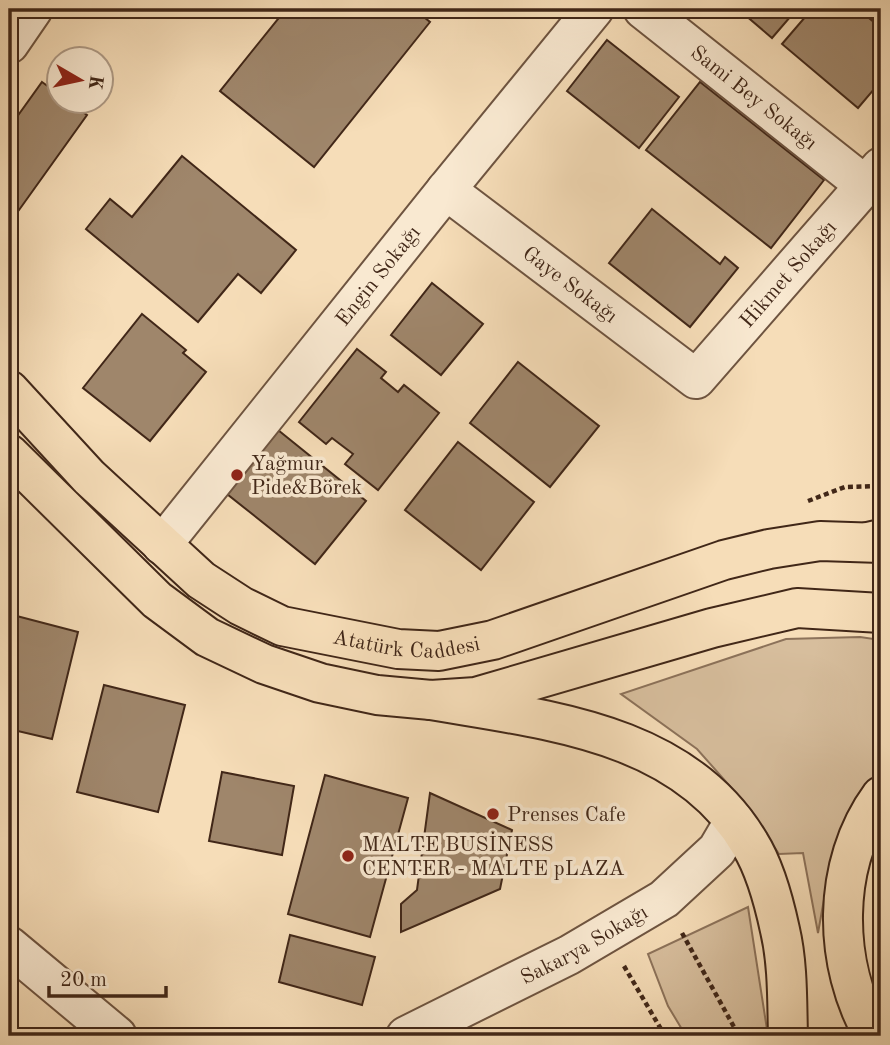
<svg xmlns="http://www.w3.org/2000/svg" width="890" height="1045" font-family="'Old Standard TT',serif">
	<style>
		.green { fill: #d7be9d; stroke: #8c725a; stroke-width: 2 }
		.building { fill: #9f866b; stroke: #412718; stroke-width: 2 }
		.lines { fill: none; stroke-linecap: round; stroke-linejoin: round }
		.minor-casing { stroke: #6e5440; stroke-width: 42 }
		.primary-casing { stroke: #412718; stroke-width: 42 }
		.trunk-casing { stroke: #412718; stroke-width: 42 }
		.path { stroke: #412718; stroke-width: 4.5; stroke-dasharray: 5 3.5; stroke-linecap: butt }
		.minor { stroke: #f9e9d1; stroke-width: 38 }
		.primary { stroke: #f6ddb8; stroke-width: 38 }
		.trunk { stroke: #f6ddb8; stroke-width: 38 }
		.poi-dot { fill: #8f2418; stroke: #f9e9d1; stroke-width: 2.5 }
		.labels { text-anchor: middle; stroke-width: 7; stroke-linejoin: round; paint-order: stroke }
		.street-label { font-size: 21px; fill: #412718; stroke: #f9e9d1 }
		.poi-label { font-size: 21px; fill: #412718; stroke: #f9e9d1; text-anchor: start }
	</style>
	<rect width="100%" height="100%" fill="#f6ddb8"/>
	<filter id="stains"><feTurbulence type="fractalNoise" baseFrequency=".00286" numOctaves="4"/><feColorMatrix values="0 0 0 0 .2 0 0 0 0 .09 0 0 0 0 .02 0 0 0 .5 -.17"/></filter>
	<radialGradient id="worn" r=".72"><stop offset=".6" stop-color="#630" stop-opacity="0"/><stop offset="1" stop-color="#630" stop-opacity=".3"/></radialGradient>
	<path class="green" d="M 860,637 L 881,640 L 881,775 L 857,809 L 829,871 L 818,933 L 803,853 L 779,854 L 744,802 L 697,749 L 621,694 L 786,639 Z
		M 748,907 L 768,1036 L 686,1036 L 668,1006 L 648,954 Z"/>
	<path class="building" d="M 286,9 L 414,9 L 430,22 L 314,167 L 220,91 Z
		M 738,9 L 797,9 L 772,38 Z
		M 812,9 L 858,9 L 881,28 L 881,81 L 858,108 L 782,44 Z
		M 607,40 L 679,97 L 639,148 L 567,91 Z
		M 42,82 L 60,95 L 60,102 L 68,102 L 87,115 L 9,224 L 9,128 Z
		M 700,82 L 824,180 L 771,248 L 646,150 Z
		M 182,156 L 296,250 L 261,293 L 238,274 L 198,322 L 86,229 L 110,199 L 132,217 Z
		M 652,209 L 720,264 L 725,257 L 738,268 L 690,327 L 609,263 Z
		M 432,283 L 483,324 L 441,375 L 391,335 Z
		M 142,314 L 186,350 L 183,353 L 206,372 L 150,441 L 83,388 Z
		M 357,349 L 386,372 L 381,378 L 398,392 L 404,385 L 439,413 L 378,490 L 345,464 L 353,454 L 332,438 L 326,444 L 299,422 Z
		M 518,362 L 599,426 L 550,487 L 470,423 Z
		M 278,430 L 366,501 L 315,564 L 227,494 Z
		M 458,442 L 534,502 L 481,570 L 405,510 Z
		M 9,614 L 78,632 L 52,739 L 9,729 Z
		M 104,685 L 185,705 L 158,812 L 77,792 Z
		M 222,772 L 294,786 L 282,855 L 209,841 Z
		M 325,775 L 408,798 L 370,937 L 288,914 Z
		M 430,793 L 512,830 L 500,889 L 401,932 L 401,904 L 417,890 Z
		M 290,935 L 375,957 L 362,1005 L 279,982 Z"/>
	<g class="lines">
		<g class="minor-casing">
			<g id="minor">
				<path id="s1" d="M 643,9 L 866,186"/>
				<path d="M 9,44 L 33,9"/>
				<path id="s2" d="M 446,190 L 696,379 L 881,167"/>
				<path id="s3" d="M 162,545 L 446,190 L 594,9"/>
				<path d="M 9,946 L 117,1036"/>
				<path id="s4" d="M 406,1036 L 569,955 L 664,899 L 717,850 L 734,821"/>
			</g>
		</g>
		<g class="primary-casing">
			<g id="primary">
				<path id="s5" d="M 9,390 L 89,477 L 201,580 L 241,606 L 282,626 L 398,649 L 439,651 L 493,640 L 724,560 L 769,549 L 820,541 L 881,543"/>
				<path d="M 9,454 L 157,600 L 207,637 L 264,664 L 320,683 L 377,695 L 431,700 L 476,697 L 712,628 L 797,608 L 881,613"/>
			</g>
		</g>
		<g class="trunk-casing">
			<path id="trunk" d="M 868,542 L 881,539
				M 431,700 C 547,720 684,732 750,844 C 765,868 774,902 780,930 C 788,964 787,1001 788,1036
				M 874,1036 C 832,964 831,864 881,796"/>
		</g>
		<path class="path" d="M 808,501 L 845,487 L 881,486
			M 682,933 L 739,1036
			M 624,966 L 665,1036"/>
		<use href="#minor" class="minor"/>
		<use href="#primary" class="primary"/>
		<use href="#trunk" class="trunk"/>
	</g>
	<g class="poi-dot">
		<circle cx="237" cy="475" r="7"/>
		<circle cx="493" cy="814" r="7"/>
		<circle cx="348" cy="856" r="7"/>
	</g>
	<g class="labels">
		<g class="street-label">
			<text dy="7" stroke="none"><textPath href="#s1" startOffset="142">Sami Bey Sokağı</textPath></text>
			<text dy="7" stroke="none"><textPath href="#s2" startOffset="453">Hikmet Sokağı</textPath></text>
			<text dy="7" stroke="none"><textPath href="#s3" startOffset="345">Engin Sokağı</textPath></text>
			<text dy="7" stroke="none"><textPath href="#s2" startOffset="156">Gaye Sokağı</textPath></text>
			<text dy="7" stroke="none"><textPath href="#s5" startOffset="490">Atatürk Caddesi</textPath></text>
			<text dy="7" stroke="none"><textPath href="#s4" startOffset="200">Sakarya Sokağı</textPath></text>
		</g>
		<g class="poi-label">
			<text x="251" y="470">Yağmur<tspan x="251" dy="24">Pide&amp;Börek</tspan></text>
			<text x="507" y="821">Prenses Cafe</text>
			<text x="362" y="851">MALTE BUSİNESS<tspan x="362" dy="24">CENTER - MALTE pLAZA</tspan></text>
		</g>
	</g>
	<rect width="890" height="1045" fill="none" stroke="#f6ddb8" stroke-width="35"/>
	<rect x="10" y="10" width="869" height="1024" fill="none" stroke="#412718" stroke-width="3.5"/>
	<rect x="18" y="18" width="855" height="1010" fill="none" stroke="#412718" stroke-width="2"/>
	<g transform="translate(80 80) rotate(99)"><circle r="33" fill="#f9e9d1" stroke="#af9b87" stroke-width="2"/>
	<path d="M0-5L12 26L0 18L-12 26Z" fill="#8f2418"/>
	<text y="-10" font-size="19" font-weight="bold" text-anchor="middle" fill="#412718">K</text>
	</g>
	<path d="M49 986v10h117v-10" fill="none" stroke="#412718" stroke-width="3.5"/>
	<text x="60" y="986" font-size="21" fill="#412718" stroke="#f9e9d1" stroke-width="5" paint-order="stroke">20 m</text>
	<rect width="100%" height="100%" filter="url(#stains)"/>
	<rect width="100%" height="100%" fill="url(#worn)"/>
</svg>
